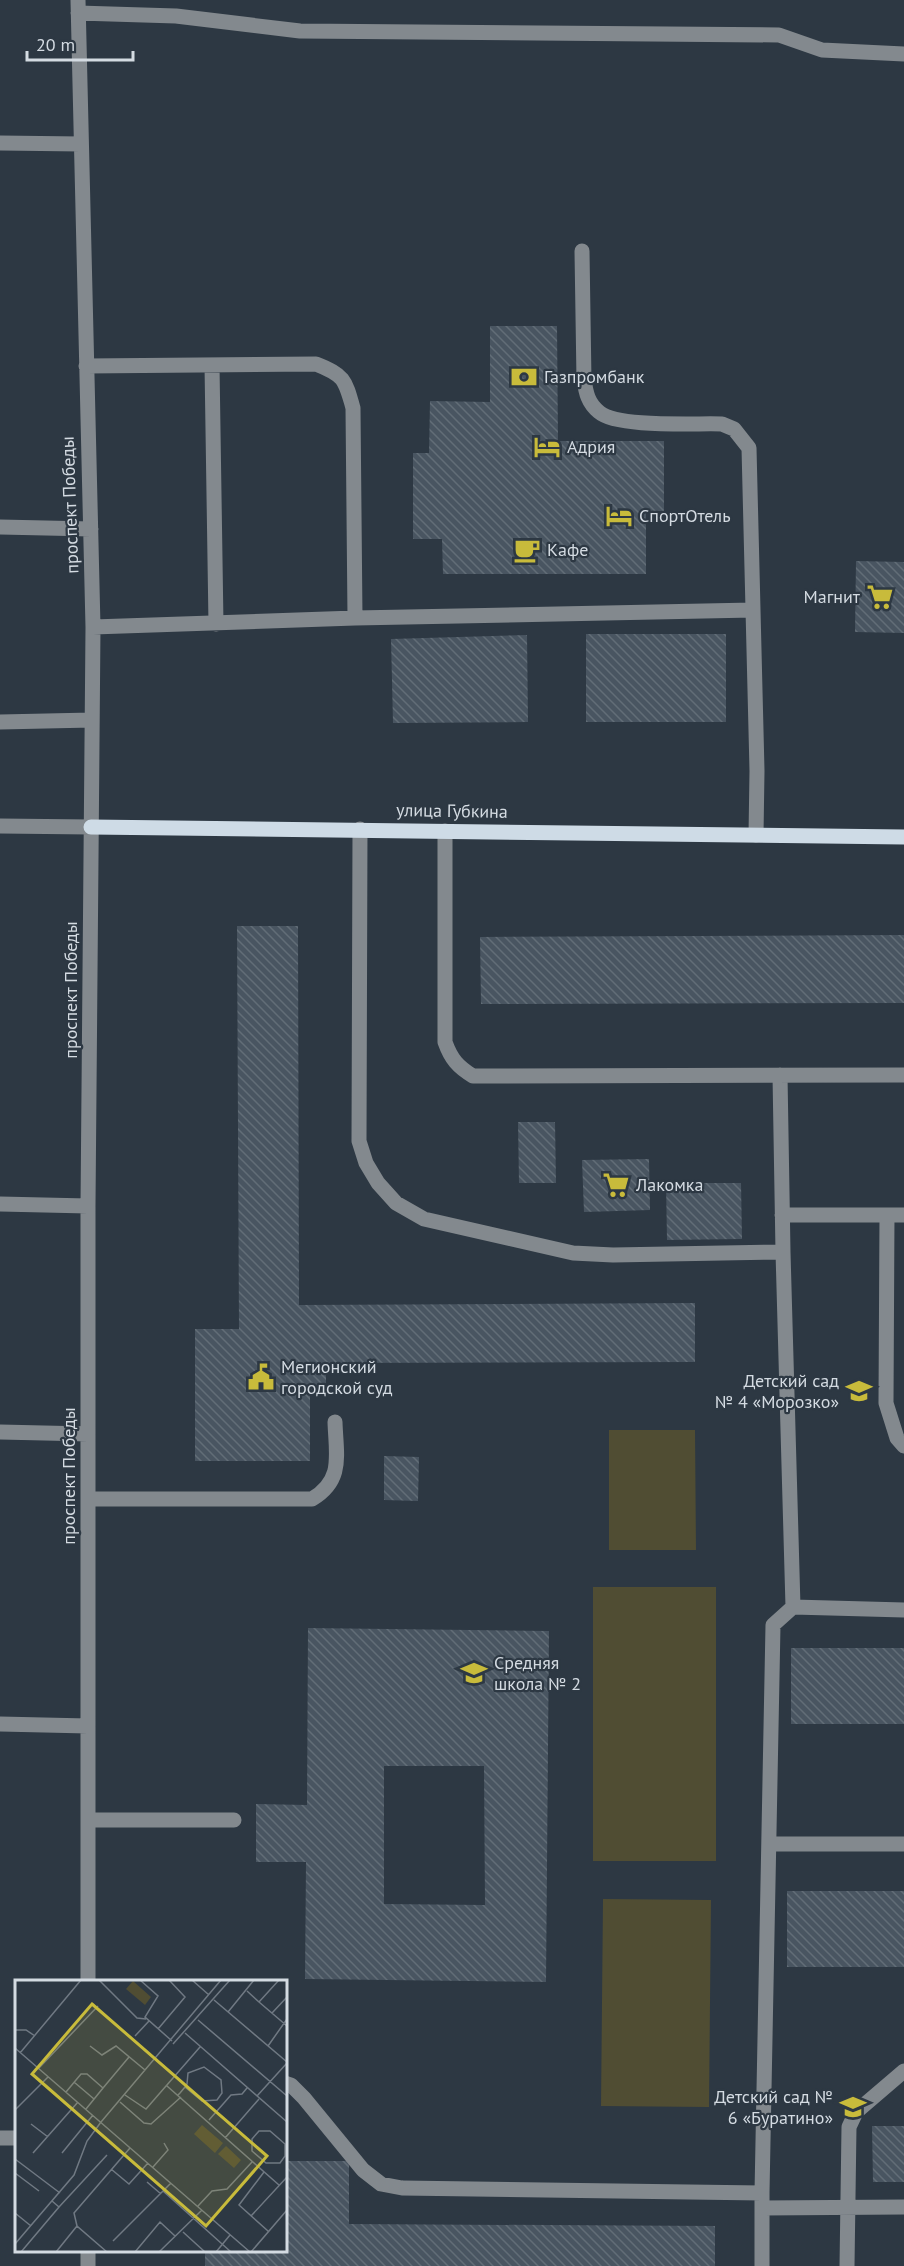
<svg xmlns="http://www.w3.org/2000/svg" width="904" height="2266" font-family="'PT Sans',sans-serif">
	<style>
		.pitch { fill: #504d33 }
		.building { fill: url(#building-back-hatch); fill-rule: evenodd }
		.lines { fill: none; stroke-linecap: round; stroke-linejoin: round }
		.minor { stroke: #83898e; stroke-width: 15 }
		.major { stroke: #cedbe6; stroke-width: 15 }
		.labels { text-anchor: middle; stroke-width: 4.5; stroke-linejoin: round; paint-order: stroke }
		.poi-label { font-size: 18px; fill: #d4dbe2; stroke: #2d3843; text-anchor: start }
		.street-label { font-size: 18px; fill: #d4dbe2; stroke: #2d3843 }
		.inset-road { fill: none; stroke: #707983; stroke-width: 1.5 }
		.view { fill: #c8bb3b; fill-opacity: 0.15; stroke: #c8bb3b; stroke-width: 3 }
		.inset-edge { fill: none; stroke: #d4dbe2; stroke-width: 3 }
	</style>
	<defs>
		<pattern id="building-back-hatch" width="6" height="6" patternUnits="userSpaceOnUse" patternTransform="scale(1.5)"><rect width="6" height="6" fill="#495561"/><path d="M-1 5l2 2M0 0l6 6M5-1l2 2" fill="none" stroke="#626d77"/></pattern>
	</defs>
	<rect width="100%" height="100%" fill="#2d3843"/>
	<path class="pitch" d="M 609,1430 L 695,1430 L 696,1550 L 609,1550 Z
		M 593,1587 L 716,1587 L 716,1861 L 593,1861 Z
		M 603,1899 L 711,1900 L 709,2107 L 601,2106 Z"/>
	<path class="building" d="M 490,326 L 557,326 L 558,441 L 664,441 L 664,511 L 646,511 L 646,574 L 443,574 L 442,539 L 413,539 L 413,453 L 429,453 L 430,401 L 490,402 Z
		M 856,561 L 904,562 L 904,633 L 855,632 Z
		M 586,634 L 726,634 L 726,722 L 586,722 Z
		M 527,635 L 528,722 L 393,723 L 391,639 Z
		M 237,926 L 298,926 L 299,1305 L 695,1303 L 695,1362 L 326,1363 L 326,1390 L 310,1390 L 310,1461 L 195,1461 L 195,1329 L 239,1329 Z
		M 904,935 L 904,1003 L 481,1004 L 480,937 Z
		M 518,1122 L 555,1122 L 556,1183 L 519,1183 Z
		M 649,1159 L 650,1210 L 584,1212 L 582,1160 Z
		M 666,1183 L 741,1183 L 742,1239 L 667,1240 Z
		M 384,1456 L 419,1457 L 418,1501 L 384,1500 Z
		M 308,1628 L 549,1631 L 546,1982 L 305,1979 L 306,1862 L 256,1862 L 256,1804 L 307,1805 ZM 384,1766 L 484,1766 L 485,1905 L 384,1904 Z
		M 791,1648 L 904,1648 L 904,1724 L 791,1724 Z
		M 787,1891 L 904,1891 L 904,1967 L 787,1967 Z
		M 872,2126 L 904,2126 L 904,2182 L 873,2182 Z
		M 285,2161 L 349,2161 L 349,2224 L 715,2226 L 715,2266 L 205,2266 L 205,2250 L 285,2250 Z"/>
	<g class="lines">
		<path class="minor" d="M 78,0 L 93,627 L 88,1206 L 88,1981
			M 78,13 L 176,16 L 300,31 L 779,35 L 822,50 L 904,54
			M 0,143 L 81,144
			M 582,251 L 584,380 C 586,393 588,403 599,412 C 617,428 696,423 722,424 L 734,429 L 749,448 L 757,771 L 756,835
			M 212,365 L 216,624
			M 86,366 L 316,364 C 344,375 345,379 353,408 L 355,618 L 93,627
			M 0,527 L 91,529
			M 355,618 L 753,610
			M 0,722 L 92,720
			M 0,826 L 91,827
			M 360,829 L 359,1141 L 366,1163 L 378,1183 L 396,1203 L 424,1219 L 573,1253 L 613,1255 L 783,1252
			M 445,831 L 445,1042 C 451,1059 458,1067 473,1076 L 904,1075
			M 0,1204 L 88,1206
			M 782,1215 L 904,1215
			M 887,1215 L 886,1403 L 897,1438 L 904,1446
			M 0,1432 L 88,1434
			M 88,1499 L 312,1499 C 344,1480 336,1455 335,1422
			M 793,1607 L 904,1610
			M 0,1724 L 88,1726
			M 88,1820 L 234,1820
			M 769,1844 L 904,1844
			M 285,2083 L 291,2085 L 304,2098 L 363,2170 L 381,2184 L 402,2188 L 762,2193
			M 0,2138 L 16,2138
			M 762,2208 L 904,2207
			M 88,2250 L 88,2266
			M 762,2266 L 762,2193 L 773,1625 L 793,1607 L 783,1252 L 780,1075
			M 847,2266 L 849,2127 L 856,2112 L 904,2071"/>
		<path class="major" d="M 91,827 L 904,837"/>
	</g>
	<defs>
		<g id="bank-bare" transform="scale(2.07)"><path d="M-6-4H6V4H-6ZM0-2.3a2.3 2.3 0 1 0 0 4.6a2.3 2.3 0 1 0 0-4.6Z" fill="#c8bb3b" stroke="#2d3843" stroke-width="2.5" paint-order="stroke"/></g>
		<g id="hotel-bare" transform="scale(2.07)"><path d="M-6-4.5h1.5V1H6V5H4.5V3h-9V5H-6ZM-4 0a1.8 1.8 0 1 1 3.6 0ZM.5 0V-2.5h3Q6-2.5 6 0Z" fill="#c8bb3b" stroke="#2d3843" stroke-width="2.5" paint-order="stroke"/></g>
		<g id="cafe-bare" transform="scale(2.07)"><path d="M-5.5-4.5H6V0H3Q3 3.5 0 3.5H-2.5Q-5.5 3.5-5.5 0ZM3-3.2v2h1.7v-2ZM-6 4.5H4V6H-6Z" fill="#c8bb3b" stroke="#2d3843" stroke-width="2.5" paint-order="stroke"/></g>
		<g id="supermarket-bare" transform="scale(2.07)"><path d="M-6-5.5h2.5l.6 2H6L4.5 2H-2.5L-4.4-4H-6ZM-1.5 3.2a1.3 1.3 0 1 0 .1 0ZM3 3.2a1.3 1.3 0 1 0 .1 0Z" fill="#c8bb3b" stroke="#2d3843" stroke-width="2.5" paint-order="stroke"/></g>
		<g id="civic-bare" transform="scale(2.07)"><path d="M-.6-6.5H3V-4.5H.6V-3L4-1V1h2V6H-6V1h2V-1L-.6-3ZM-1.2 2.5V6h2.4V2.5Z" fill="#c8bb3b" stroke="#2d3843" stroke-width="2.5" paint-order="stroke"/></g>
		<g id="school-bare" transform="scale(2.07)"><path d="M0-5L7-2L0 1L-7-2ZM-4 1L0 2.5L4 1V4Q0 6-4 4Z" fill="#c8bb3b" stroke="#2d3843" stroke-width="2.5" paint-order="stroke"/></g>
	</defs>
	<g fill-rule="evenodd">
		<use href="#bank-bare" x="524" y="377"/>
		<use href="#hotel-bare" x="547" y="447"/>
		<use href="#hotel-bare" x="619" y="516"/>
		<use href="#cafe-bare" x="527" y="550"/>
		<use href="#supermarket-bare" x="880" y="597"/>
		<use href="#supermarket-bare" x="616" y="1185"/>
		<use href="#civic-bare" x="261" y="1377"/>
		<use href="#school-bare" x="859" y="1391"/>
		<use href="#school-bare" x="474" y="1673"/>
		<use href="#school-bare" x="853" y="2107"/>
	</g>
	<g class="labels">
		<g class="poi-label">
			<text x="544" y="383">Газпромбанк</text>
			<text x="567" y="453">Адрия</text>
			<text x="639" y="522">СпортОтель</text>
			<text x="547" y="556">Кафе</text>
			<text x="860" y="603" text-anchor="end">Магнит</text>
			<text x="636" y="1191">Лакомка</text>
			<text x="281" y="1373">Мегионский<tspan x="281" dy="21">городской суд</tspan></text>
			<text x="839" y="1387" text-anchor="end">Детский сад<tspan x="839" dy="21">№ 4 «Морозко»</tspan></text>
			<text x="494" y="1669">Средняя<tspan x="494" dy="21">школа № 2</tspan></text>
			<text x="833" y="2103" text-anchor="end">Детский сад №<tspan x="833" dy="21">6 «Буратино»</tspan></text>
		</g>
		<g class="street-label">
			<text transform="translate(70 505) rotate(-92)" y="6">проспект Победы</text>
			<text transform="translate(452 811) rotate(1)" y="6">улица Губкина</text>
			<text transform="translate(71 990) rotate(-90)" y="6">проспект Победы</text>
			<text transform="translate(69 1476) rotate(-90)" y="6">проспект Победы</text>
		</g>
	</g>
	<g transform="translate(15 1980)">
		<rect width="272" height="272" fill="#2d3843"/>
		<path d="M 118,1 L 136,17 L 130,25 L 111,9 Z" fill="#504d33"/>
		<path d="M 187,145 L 208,163 L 200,173 L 179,154 ZM 211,166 L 226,180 L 219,188 L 203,174 Z" fill="#504d33"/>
		<path class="inset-road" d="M 84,0 L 122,38 L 131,39M 125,0 L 143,16 L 130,37 L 157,61M 177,0 L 194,15M 232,11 L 244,22 L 264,0M 199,20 L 272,82M 244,22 L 272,46M 213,32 L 239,0M 257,33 L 272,17M 183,40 L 272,116M 143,49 L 170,17 L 154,0M 0,50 L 11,50 L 20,56M 170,53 L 272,142M 120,56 L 134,41M 158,64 L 215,0M 75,66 L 87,75 L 101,66 L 130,90M 253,66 L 272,39M 0,68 L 235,272M 5,73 L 66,0M 23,89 L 83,26M 59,102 L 79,119M 152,106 L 264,205M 88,108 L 114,77M 51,112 L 66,94 L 72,94 L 88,108 L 71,129M 110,115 L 131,129 L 185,67M 163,115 L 165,113 L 170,107 L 172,104 L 173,93 L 189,87 L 206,100 L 207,113 L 202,120 L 187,121 L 170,107M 242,116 L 272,83M 105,122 L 129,143 L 136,144 L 166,117M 0,130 L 33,97M 194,140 L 216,115 L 227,114 L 232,108M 86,142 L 206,0M 16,144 L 33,157M 244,151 L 255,151 L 270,164 L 270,176 L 265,183 L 251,183 L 237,171 L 237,159 ZM 210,158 L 244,119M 18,173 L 63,122M 47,173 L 78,135M 0,179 L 45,213M 138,187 L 153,170 L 149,163M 96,189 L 114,204 L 133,183M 249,192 L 224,225 L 253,251M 0,193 L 24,211M 132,202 L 146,214M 148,211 L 216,272M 183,226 L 197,211 L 212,209 L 237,182M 44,227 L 92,175M 0,233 L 16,246M 236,236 L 272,197M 168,252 L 190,272M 98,261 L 156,203M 0,264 L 59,195 L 72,161 L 86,142M 6,272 L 44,227 L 37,221M 41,272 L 62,246M 92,272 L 62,246 L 59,233 L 115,168M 120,272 L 145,242 L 160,256M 144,272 L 187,230M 201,272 L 215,255M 236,272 L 272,230"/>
		<path class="view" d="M 77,24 L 252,176 L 191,246 L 17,94 Z"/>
		<rect width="272" height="272" class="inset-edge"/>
	</g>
	<path d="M27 51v9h106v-9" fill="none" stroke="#d4dbe2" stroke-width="3"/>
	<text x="36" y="51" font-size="18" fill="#d4dbe2" stroke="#2d3843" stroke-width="4.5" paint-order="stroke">20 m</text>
</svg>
